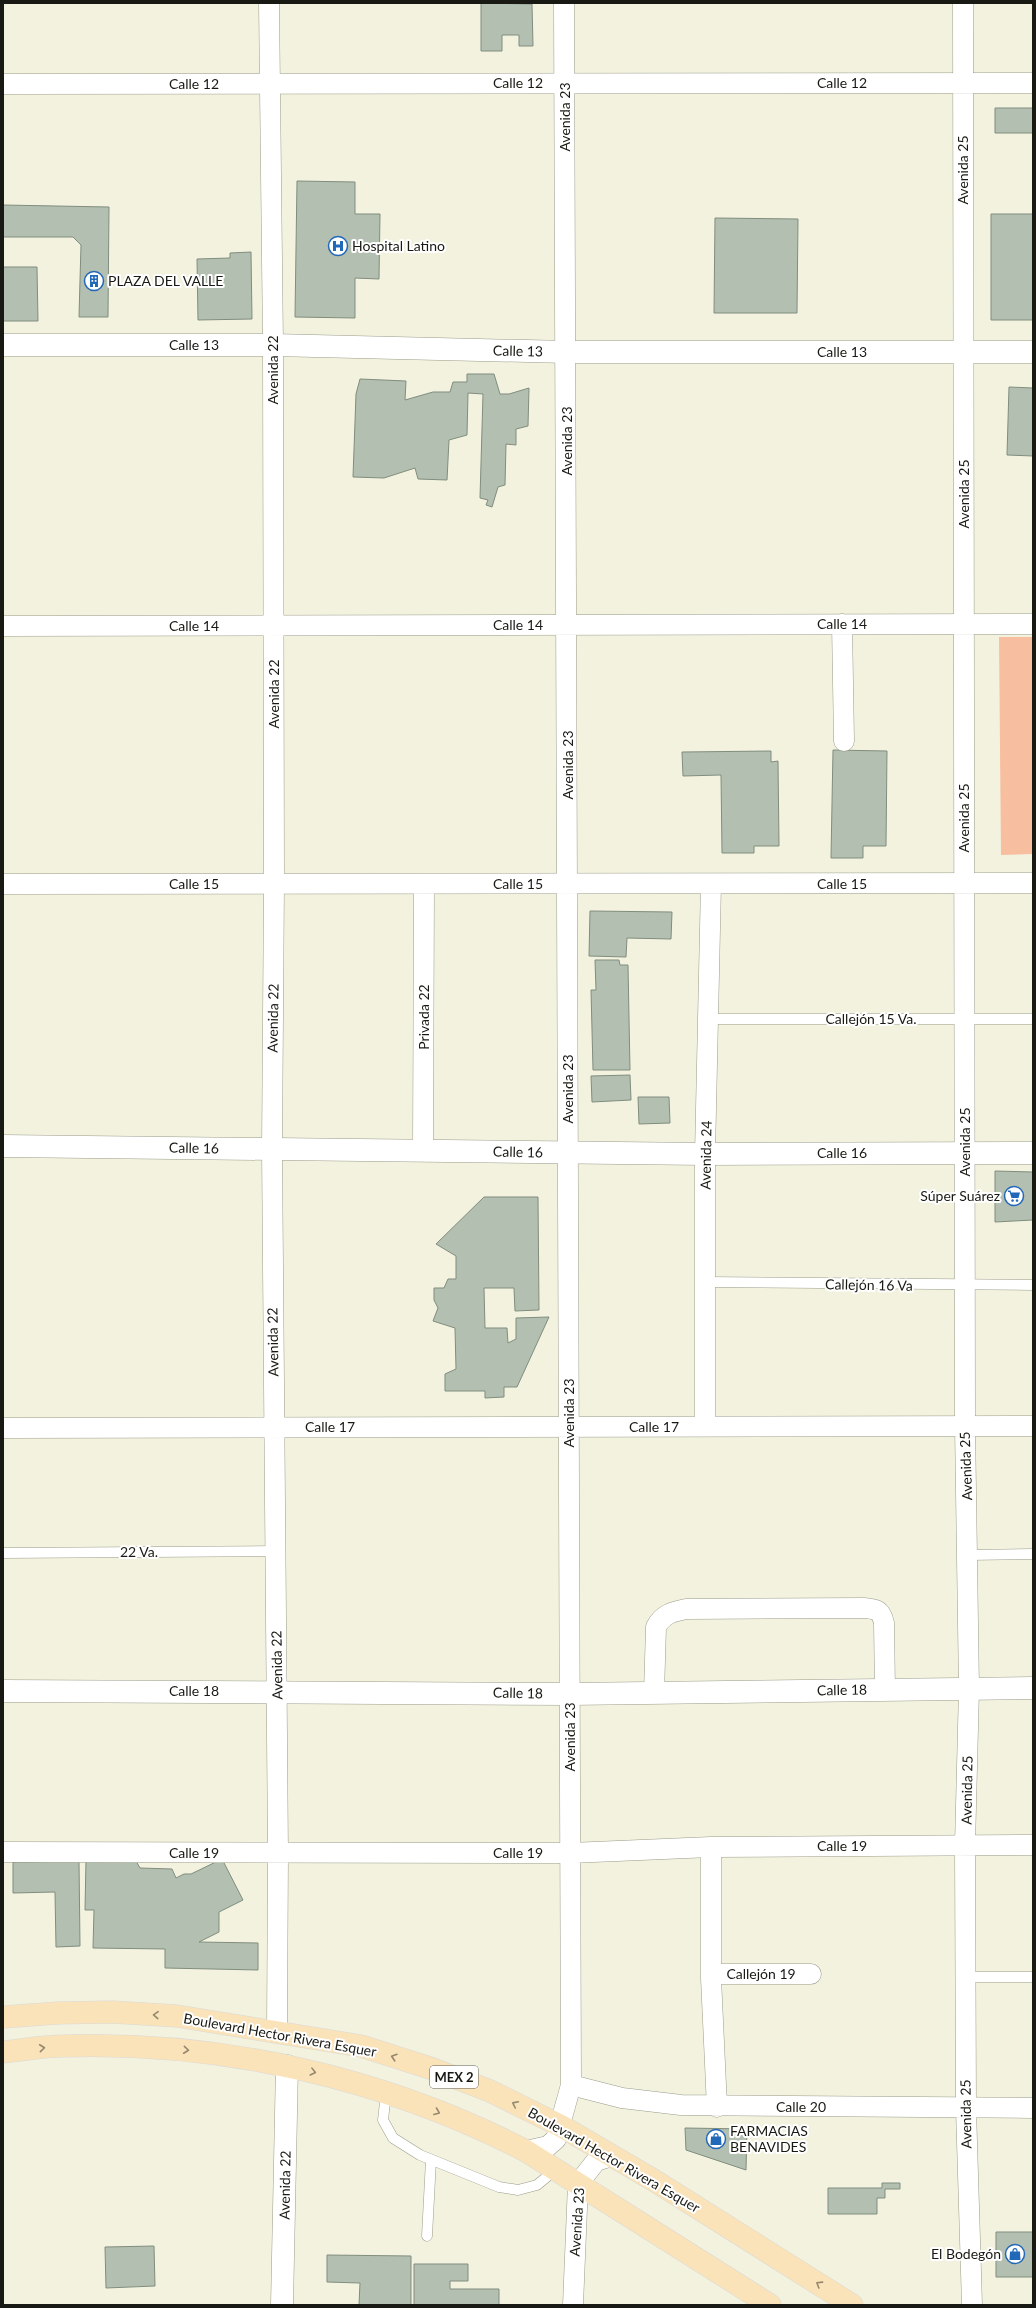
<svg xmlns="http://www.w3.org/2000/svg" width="1036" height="2308" font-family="Lato,sans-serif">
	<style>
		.green { fill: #f7bf9f }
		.building { fill: #b3bfb0; stroke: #818d7e }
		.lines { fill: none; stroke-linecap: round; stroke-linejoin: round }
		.service-casing { stroke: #9c9c8b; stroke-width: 11 }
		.minor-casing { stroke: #9c9c8b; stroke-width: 21 }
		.tertiary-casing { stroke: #9c9c8b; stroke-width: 23 }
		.primary-casing { stroke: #dadad9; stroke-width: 23 }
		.service { stroke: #fff; stroke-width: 10 }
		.minor { stroke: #fff; stroke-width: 20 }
		.tertiary { stroke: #fff; stroke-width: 22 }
		.primary { stroke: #fae2b9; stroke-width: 22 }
		.oneway { stroke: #95886e }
		.labels { text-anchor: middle; stroke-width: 4; stroke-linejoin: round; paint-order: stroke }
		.shield { fill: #fff; stroke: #5e5e5a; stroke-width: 1 }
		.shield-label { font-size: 13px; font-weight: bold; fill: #191913 }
		.street-label { font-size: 14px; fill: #191913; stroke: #fff }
		.poi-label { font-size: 14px; fill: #191913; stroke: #fff; text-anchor: start }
	</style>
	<rect width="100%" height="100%" fill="#f2f2df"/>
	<path class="green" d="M 999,637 L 1033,637 L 1033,854 L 1001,855 Z"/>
	<path class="building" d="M 481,3 L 532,4 L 533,46 L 519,46 L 519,35 L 502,35 L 502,51 L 481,51 Z
		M 995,108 L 1033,108 L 1033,133 L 995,133 Z
		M 297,181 L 355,182 L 355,214 L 380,214 L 379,279 L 355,278 L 355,318 L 295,317 Z
		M 3,205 L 109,207 L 108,317 L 79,317 L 81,245 L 73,237 L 3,237 Z
		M 991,214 L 1033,214 L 1033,320 L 991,320 Z
		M 715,218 L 798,219 L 797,313 L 714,313 Z
		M 251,252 L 252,319 L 198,320 L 197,259 L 230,258 L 230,253 Z
		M 3,267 L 37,267 L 38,321 L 3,321 Z
		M 467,374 L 494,374 L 500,394 L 509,394 L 529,388 L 528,426 L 516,429 L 516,445 L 506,444 L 505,485 L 498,487 L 492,507 L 486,505 L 488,500 L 480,498 L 483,394 L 468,393 L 467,435 L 449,440 L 447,480 L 418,479 L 415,468 L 384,478 L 353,477 L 356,394 L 360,379 L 406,381 L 405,400 L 433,392 L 450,392 L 453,382 L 467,382 Z
		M 1009,387 L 1033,388 L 1033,456 L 1007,455 Z
		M 833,750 L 887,751 L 886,846 L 863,846 L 863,858 L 831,858 Z
		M 771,751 L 771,762 L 778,761 L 779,846 L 754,846 L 754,853 L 722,853 L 721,775 L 683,776 L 682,752 Z
		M 590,911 L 672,912 L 671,939 L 627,938 L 626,957 L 589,956 Z
		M 595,960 L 619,960 L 620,965 L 628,965 L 630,1070 L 593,1070 L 591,990 L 596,990 Z
		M 630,1075 L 631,1100 L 592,1102 L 591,1076 Z
		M 638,1097 L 669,1097 L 670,1123 L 639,1124 Z
		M 995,1171 L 1033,1172 L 1033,1220 L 995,1222 Z
		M 484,1197 L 538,1197 L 539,1310 L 515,1311 L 514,1288 L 484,1288 L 485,1328 L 507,1328 L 508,1343 L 516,1339 L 516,1318 L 549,1317 L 517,1387 L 504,1387 L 504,1397 L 485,1398 L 485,1391 L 445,1391 L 445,1374 L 456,1369 L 455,1328 L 433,1321 L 438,1308 L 434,1300 L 434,1288 L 444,1288 L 448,1279 L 456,1279 L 456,1256 L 436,1244 Z
		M 222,1859 L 243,1900 L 219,1912 L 219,1932 L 199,1942 L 258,1943 L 258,1970 L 165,1968 L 165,1949 L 93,1948 L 94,1910 L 85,1910 L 86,1860 L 136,1861 L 140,1868 L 172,1869 L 176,1878 L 184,1874 L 191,1874 Z
		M 79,1861 L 80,1946 L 56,1947 L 55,1892 L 13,1893 L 13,1862 Z
		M 685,2128 L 747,2129 L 746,2170 L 686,2150 Z
		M 882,2183 L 900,2183 L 900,2189 L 885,2189 L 885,2198 L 877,2198 L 877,2214 L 828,2214 L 828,2188 L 882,2188 Z
		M 996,2232 L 1033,2232 L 1033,2277 L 996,2277 Z
		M 154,2246 L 155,2286 L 106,2288 L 105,2247 Z
		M 327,2255 L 411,2256 L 411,2305 L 359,2305 L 360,2283 L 327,2282 Z
		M 414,2264 L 468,2264 L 468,2281 L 450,2281 L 450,2289 L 499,2289 L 499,2305 L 414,2305 Z"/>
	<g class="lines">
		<g class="service-casing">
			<path id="service" d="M 708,1019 L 1033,1019
				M 705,1282 L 1033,1285
				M 3,1553 L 275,1551
				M 968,1555 L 1033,1554
				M 966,1977 L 1033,1977
				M 386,2093 L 383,2120 L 393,2138 L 420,2155 L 499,2187 L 518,2190 L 537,2185 L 555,2170
				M 427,2236 L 431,2160"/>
		</g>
		<g class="minor-casing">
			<path id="minor" d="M 269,3 L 273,345 L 274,884 L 272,1149 L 278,1853 L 277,2032
				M 963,3 L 965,1426 L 969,1689 L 965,1845 L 966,2109 L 972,2305
				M 3,84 L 1033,83
				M 842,624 L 844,741
				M 3,626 L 1033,624
				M 3,884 L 1033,883
				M 423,1150 L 424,884
				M 705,1426 L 705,1154 L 711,884
				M 3,1428 L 1033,1426
				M 654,1693 L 656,1627 C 663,1614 672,1612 686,1609 L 864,1608 C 877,1609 881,1610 884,1623 L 885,1690
				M 711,1847 L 711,1978 L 717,2107
				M 3,1852 L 570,1853 L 711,1847 L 1033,1845
				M 711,1974 L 811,1974
				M 571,2085 L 622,2098 L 681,2105 L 1033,2108
				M 526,2151 L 548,2146 L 556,2139 L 571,2085 L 564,3
				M 573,2305 L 578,2184 L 596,2161 L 612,2156"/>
		</g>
		<g class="tertiary-casing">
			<path id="tertiary" d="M 3,345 L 273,345 L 567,352 L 1033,352
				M 3,1146 L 705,1154 L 1033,1153
				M 3,1691 L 570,1694 L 1033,1688
				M 282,2305 L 287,2066"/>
		</g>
		<g class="primary-casing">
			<path id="primary" d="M 3,2017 L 58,2013 L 112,2012 L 177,2016 L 361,2046 L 433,2069 L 490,2091 L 561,2126 L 655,2181 L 852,2305
				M 3,2052 C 23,2050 43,2046 63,2046 C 222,2041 385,2078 526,2151 L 770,2305"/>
		</g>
		<use href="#service" class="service"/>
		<use href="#minor" class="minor"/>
		<use href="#tertiary" class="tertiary"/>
		<use href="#primary" class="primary"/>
	</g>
	<defs><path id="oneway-chevron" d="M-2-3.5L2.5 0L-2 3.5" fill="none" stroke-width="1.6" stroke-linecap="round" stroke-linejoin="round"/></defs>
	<g class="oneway">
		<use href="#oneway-chevron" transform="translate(156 2015) rotate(-177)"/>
		<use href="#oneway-chevron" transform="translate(42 2048) rotate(-6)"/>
		<use href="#oneway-chevron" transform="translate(186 2050) rotate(6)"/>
		<use href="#oneway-chevron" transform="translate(394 2057) rotate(-162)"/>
		<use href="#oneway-chevron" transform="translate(313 2072) rotate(14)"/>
		<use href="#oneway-chevron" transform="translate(515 2104) rotate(-154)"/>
		<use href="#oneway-chevron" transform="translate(437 2112) rotate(22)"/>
		<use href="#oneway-chevron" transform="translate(819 2284) rotate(-148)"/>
	</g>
	<defs>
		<g id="hospital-ring" transform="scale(1)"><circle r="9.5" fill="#fff" stroke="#2268b9" stroke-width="1.5"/><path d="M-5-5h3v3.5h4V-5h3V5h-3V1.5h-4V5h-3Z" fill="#2268b9"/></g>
		<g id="building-ring" transform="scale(1)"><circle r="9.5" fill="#fff" stroke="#2268b9" stroke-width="1.5"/><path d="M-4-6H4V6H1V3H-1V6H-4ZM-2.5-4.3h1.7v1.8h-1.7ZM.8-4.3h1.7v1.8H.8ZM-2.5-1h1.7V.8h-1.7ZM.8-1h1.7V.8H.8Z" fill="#2268b9"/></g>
		<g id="supermarket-ring" transform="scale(1)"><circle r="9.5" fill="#fff" stroke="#2268b9" stroke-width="1.5"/><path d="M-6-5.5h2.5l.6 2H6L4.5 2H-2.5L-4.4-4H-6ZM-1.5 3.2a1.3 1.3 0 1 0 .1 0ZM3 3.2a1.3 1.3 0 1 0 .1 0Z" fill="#2268b9"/></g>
		<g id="shop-ring" transform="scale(1)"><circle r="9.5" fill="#fff" stroke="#2268b9" stroke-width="1.5"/><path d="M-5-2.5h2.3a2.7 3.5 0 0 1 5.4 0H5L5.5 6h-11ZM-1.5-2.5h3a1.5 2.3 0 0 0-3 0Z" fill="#2268b9"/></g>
	</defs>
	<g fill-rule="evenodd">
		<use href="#hospital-ring" x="338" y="246"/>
		<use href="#building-ring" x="94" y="281"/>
		<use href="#supermarket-ring" x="1014" y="1196"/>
		<use href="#shop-ring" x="716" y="2139"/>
		<use href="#shop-ring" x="1015" y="2254"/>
	</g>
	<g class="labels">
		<rect class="shield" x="430" y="2066" width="48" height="22" rx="3"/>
		<g class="shield-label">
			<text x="454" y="2082">MEX 2</text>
		</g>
		<g class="street-label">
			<text x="518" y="88">Calle 12</text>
			<text x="842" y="88">Calle 12</text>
			<text x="194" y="89">Calle 12</text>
			<text transform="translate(565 117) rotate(-90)" y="5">Avenida 23</text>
			<text transform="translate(963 170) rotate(-90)" y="5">Avenida 25</text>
			<text x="194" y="350">Calle 13</text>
			<text transform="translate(518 351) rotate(1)" y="5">Calle 13</text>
			<text x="842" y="357">Calle 13</text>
			<text transform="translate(273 370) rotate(-90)" y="5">Avenida 22</text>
			<text transform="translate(567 441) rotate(-90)" y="5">Avenida 23</text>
			<text transform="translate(964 494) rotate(-90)" y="5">Avenida 25</text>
			<text x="842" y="629">Calle 14</text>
			<text x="518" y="630">Calle 14</text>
			<text x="194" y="631">Calle 14</text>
			<text transform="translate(274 694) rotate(-90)" y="5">Avenida 22</text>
			<text transform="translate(568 765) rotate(-90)" y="5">Avenida 23</text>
			<text transform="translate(964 818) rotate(-90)" y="5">Avenida 25</text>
			<text x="194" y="889">Calle 15</text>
			<text x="518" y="889">Calle 15</text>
			<text x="842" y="889">Calle 15</text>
			<text transform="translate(424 1017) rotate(-90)" y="5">Privada 22</text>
			<text transform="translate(273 1018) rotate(-89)" y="5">Avenida 22</text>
			<text x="871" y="1024">Callejón 15 Va.</text>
			<text transform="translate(568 1089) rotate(-90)" y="5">Avenida 23</text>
			<text transform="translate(965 1142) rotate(-90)" y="5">Avenida 25</text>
			<text transform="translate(194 1148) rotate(1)" y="5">Calle 16</text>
			<text transform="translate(518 1152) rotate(1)" y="5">Calle 16</text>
			<text x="842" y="1158">Calle 16</text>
			<text transform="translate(706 1155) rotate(-89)" y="5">Avenida 24</text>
			<text transform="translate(869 1285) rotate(1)" y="5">Callejón 16 Va</text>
			<text transform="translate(273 1342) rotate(-91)" y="5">Avenida 22</text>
			<text transform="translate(569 1413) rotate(-90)" y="5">Avenida 23</text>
			<text x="330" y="1432">Calle 17</text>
			<text x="654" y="1432">Calle 17</text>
			<text transform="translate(966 1466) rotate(-92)" y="5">Avenida 25</text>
			<text x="139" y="1557">22 Va.</text>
			<text transform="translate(277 1665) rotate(-91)" y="5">Avenida 22</text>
			<text transform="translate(842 1690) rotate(-1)" y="5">Calle 18</text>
			<text x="194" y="1696">Calle 18</text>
			<text transform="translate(518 1693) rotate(1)" y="5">Calle 18</text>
			<text transform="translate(570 1737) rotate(-90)" y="5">Avenida 23</text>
			<text transform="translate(967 1790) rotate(-89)" y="5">Avenida 25</text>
			<text x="842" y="1851">Calle 19</text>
			<text x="194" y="1858">Calle 19</text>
			<text x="518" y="1858">Calle 19</text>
			<text x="761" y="1979">Callejón 19</text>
			<text transform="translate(280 2035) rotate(10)" y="5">Boulevard Hector Rivera Esquer</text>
			<text x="801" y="2112">Calle 20</text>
			<text transform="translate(966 2114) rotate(-91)" y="5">Avenida 25</text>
			<text transform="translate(614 2160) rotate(30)" y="5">Boulevard Hector Rivera Esquer</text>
			<text transform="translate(285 2185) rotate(-89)" y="5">Avenida 22</text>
			<text transform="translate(577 2222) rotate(-86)" y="5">Avenida 23</text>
		</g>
		<g class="poi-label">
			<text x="352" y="251">Hospital Latino</text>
			<text x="108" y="286">PLAZA DEL VALLE</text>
			<text x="1000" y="1201" text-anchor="end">Súper Suárez</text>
			<text x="730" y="2136">FARMACIAS<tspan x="730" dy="16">BENAVIDES</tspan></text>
			<text x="1001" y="2259" text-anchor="end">El Bodegón</text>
		</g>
	</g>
	<rect width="1036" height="2308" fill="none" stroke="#191913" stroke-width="8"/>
</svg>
